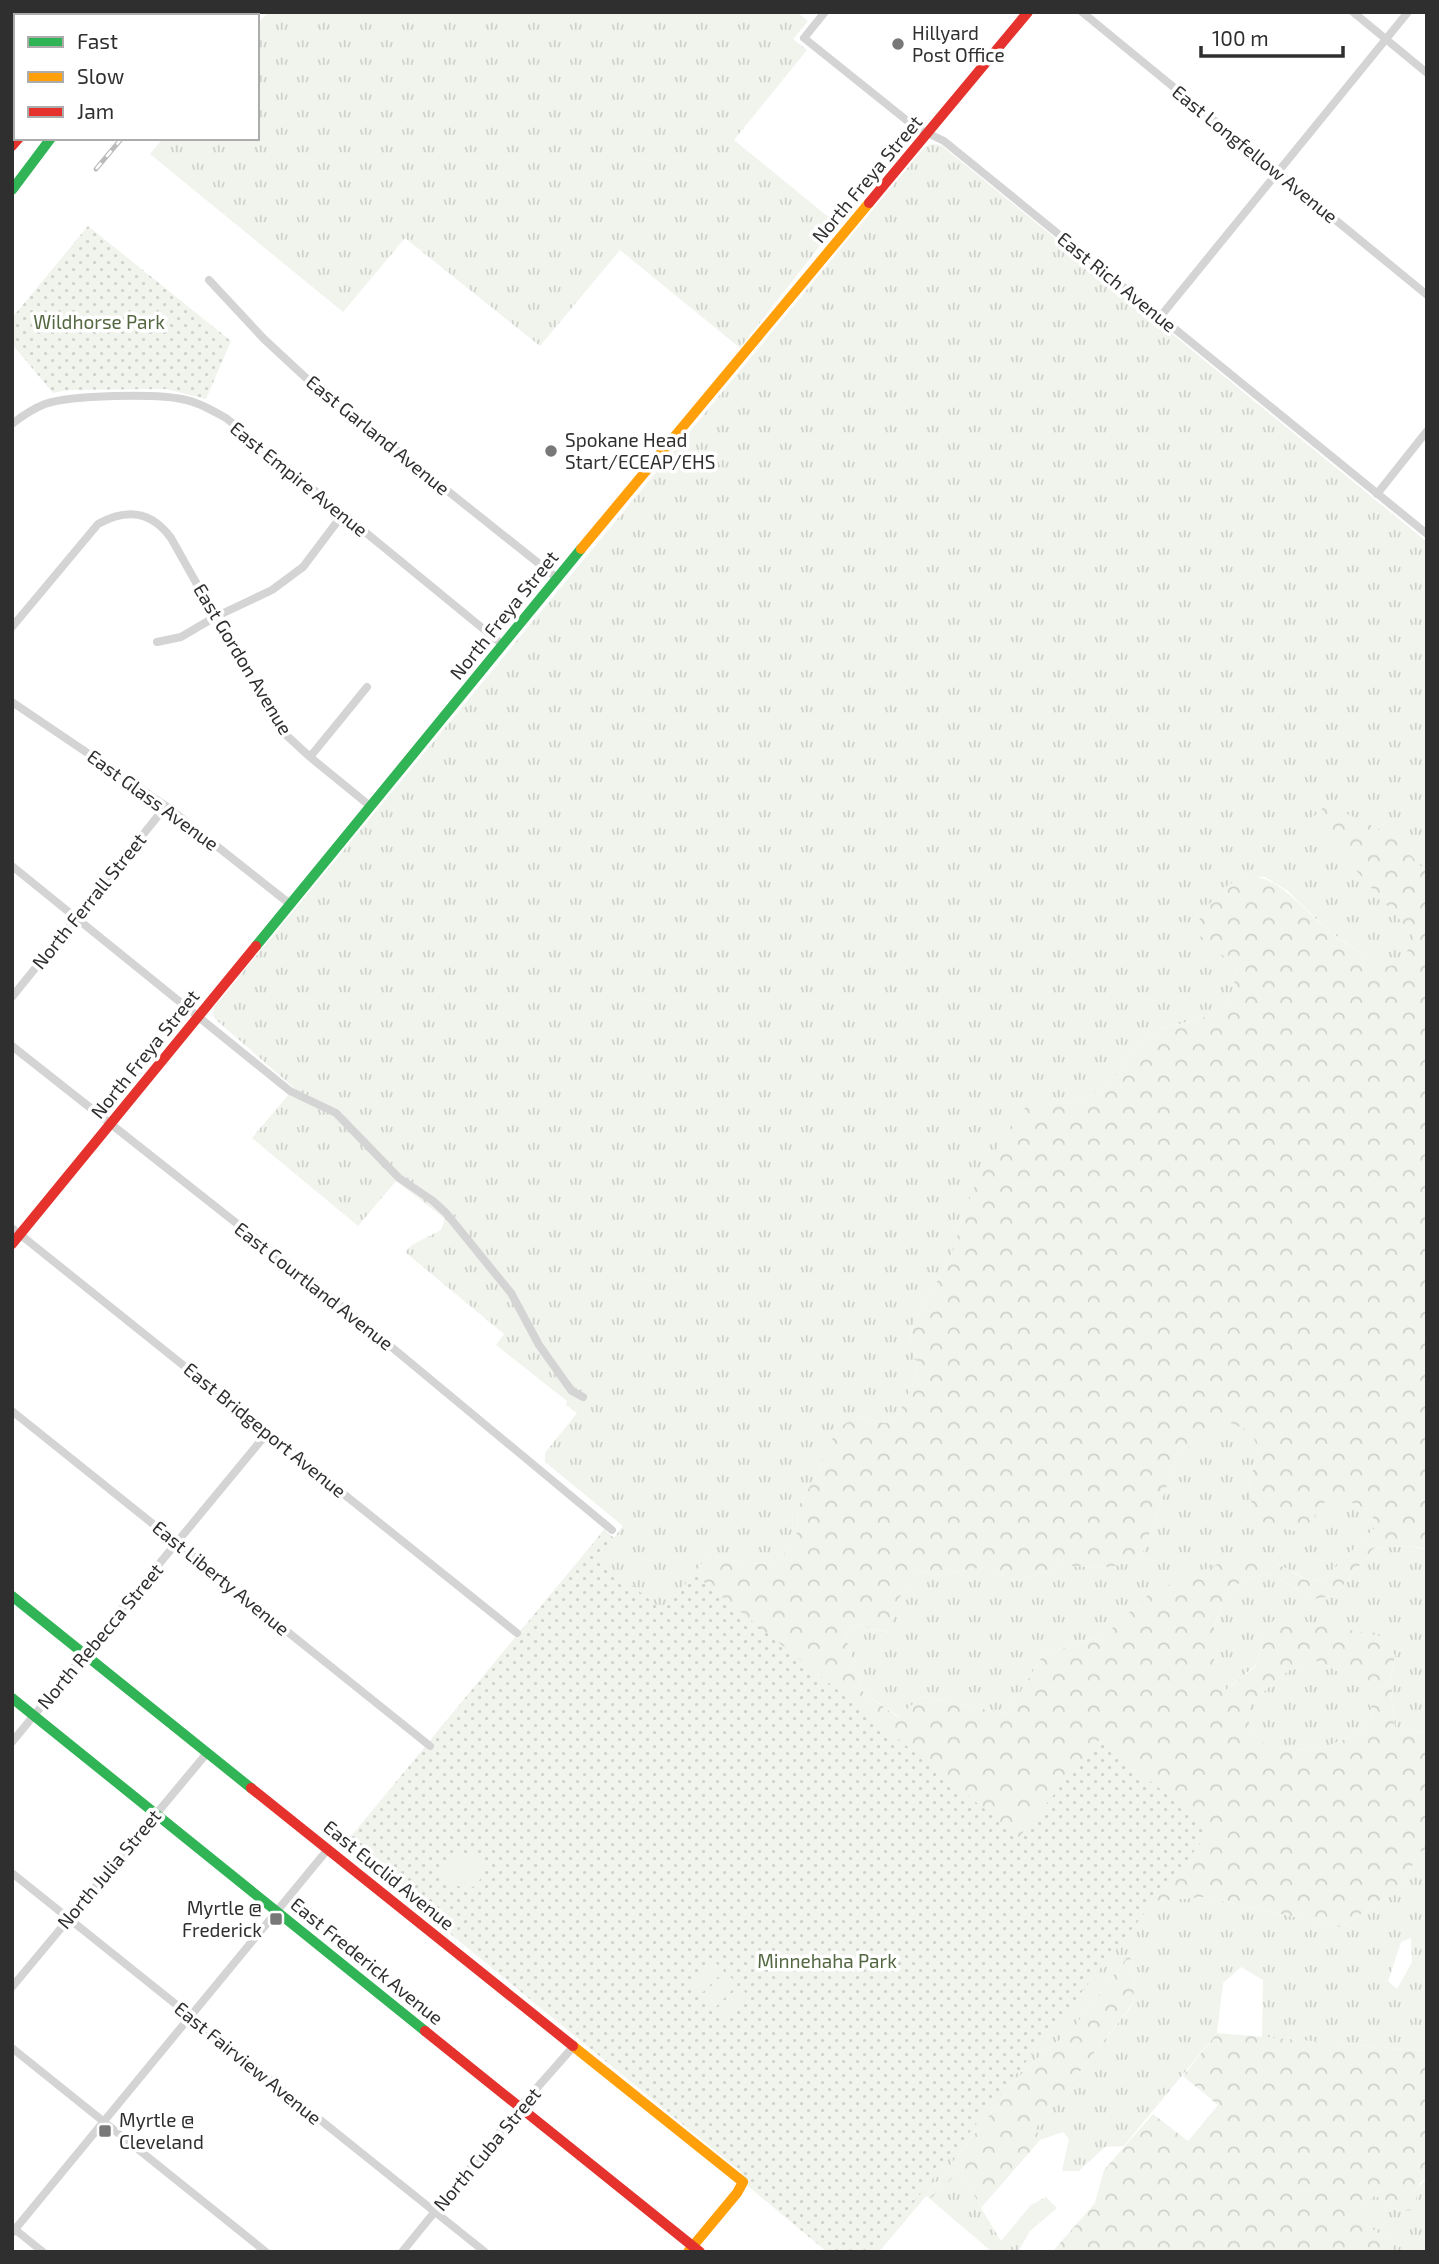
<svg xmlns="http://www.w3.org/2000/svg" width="1439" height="2264" font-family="'Exo 2',sans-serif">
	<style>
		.grass { fill: url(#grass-tufts); fill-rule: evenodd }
		.forest { fill: url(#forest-crowns); fill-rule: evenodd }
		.park { fill: url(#park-dots) }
		.pitch { fill: #f1f4ed }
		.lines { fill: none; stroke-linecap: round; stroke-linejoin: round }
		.street { stroke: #d4d4d4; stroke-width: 8 }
		.fast { stroke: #30b455; stroke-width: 10 }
		.slow { stroke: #ff9f0a; stroke-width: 10 }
		.jam { stroke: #e5322d; stroke-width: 10 }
		.rail-casing { stroke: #bbb; stroke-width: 5 }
		.rail { stroke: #fff; stroke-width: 2.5; stroke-dasharray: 8; stroke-linecap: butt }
		.poi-dot { fill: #787878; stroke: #fff; stroke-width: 2.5 }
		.labels { text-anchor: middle; stroke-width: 7; stroke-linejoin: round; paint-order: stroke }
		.poi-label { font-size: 19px; fill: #2f2f2f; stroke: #fff; text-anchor: start }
		.street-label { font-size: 19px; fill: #2f2f2f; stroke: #fff }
		.park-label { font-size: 19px; fill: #536740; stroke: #fff }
	</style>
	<defs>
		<pattern id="grass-tufts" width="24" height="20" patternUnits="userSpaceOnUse" patternTransform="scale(1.75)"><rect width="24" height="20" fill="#f1f4ed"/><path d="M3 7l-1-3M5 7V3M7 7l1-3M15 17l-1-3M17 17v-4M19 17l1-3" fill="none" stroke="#cfd2cc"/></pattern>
		<pattern id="forest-crowns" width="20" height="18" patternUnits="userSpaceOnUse" patternTransform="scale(1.75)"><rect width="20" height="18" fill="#f1f4ed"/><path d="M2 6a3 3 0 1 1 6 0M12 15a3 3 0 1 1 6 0" fill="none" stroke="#cfd2cc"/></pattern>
		<pattern id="park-dots" width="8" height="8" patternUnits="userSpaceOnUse" patternTransform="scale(1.75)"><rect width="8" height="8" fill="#f1f4ed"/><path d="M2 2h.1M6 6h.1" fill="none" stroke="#cfd2cc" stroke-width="1.8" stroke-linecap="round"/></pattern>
	</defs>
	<rect width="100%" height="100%" fill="#fff"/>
	<path class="grass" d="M 268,12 L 797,12 L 808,21 L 793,39 L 807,50 L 734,140 L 837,224 L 740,348 L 620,250 L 540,346 L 405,238 L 343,312 L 150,154 L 163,138 L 257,138 L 257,25 Z
		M 934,144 L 941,145 L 1427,542 L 1427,1009 L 1381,968 L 1325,928 L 1288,891 L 1265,877 L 1244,877 L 1219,950 L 1236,967 L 1234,985 L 1227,1003 L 1209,1016 L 1161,1029 L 1130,1054 L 1120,1072 L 1099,1091 L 1073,1103 L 1049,1099 L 964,1212 L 953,1252 L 912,1328 L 910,1342 L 918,1365 L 913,1384 L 895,1421 L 885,1423 L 856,1417 L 824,1452 L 822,1465 L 797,1509 L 798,1531 L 782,1557 L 770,1563 L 750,1564 L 709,1555 L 663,1611 L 598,1558 L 623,1526 L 545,1462 L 545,1453 L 577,1413 L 566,1405 L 567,1401 L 496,1345 L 504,1334 L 405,1252 L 412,1245 L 441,1230 L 445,1219 L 396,1181 L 358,1226 L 252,1138 L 294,1088 L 214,1018 L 213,1012 L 215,1006 L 923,149 L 928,145 Z
		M 1224,1419 L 1251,1431 L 1258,1448 L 1249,1488 L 1353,1503 L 1371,1511 L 1376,1527 L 1322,1581 L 1307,1580 L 1271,1560 L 1150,1593 L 1106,1634 L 1043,1655 L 1007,1714 L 922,1696 L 899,1717 L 863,1692 L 845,1635 L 859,1625 L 889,1633 L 894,1605 L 919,1571 L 937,1575 L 986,1567 L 1015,1581 L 1065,1566 L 1112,1567 L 1141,1557 L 1178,1455 Z
		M 1412,1546 L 1427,1550 L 1427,1729 L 1420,1733 L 1395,1728 L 1390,1683 L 1395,1655 L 1262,1634 L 1257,1664 L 1226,1690 L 1214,1680 L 1214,1628 L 1223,1600 L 1244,1578 L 1270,1574 L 1315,1599 L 1334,1596 L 1374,1548 Z
		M 1318,1661 L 1368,1687 L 1373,1714 L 1363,1732 L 1315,1751 L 1266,1746 L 1249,1728 L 1249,1704 L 1289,1670 Z
		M 1427,1847 L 1427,2051 L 1262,2037 L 1263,1980 L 1241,1967 L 1223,1983 L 1217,2033 L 1124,2146 L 1105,2147 L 1079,2171 L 1062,2171 L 1069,2139 L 1063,2132 L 1040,2140 L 1035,2128 L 1133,2004 L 1135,1971 L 1129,1955 L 1072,2030 L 1028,2066 L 926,2196 L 879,2252 L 838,2252 L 1145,1902 L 1203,1897 L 1340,1927 L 1399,1890 L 1419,1853 ZM 1411,1938 L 1412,1962 L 1397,1989 L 1388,1981 L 1401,1942 Z
		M 961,2170 L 981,2208 L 1001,2241 L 1031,2205 L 1046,2197 L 1057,2208 L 1030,2231 L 1018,2252 L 992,2252 L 930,2199 Z
		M 1427,2177 L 1427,2252 L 1393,2252 L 1393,2243 L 1362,2222 L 1362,2207 L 1375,2195 L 1399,2211 Z"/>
	<path class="forest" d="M 1327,804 L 1393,836 L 1427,873 L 1427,1549 L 1412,1546 L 1374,1548 L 1334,1596 L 1315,1599 L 1270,1574 L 1244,1578 L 1223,1600 L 1214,1627 L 1214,1679 L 1226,1690 L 1257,1665 L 1262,1634 L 1277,1616 L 1380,1636 L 1395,1655 L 1390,1683 L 1395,1728 L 1420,1733 L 1427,1729 L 1427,1847 L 1419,1853 L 1399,1890 L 1340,1927 L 1203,1897 L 1145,1902 L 432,1738 L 604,1530 L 614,1538 L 599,1558 L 663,1611 L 709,1555 L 750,1564 L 770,1563 L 782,1557 L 798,1531 L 797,1509 L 822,1465 L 824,1452 L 840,1427 L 856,1417 L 885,1423 L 895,1421 L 913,1384 L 918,1365 L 910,1342 L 912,1328 L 953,1252 L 964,1212 L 978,1178 L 1018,1115 L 1033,1100 L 1049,1099 L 1073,1103 L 1099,1091 L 1120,1072 L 1130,1054 L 1161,1029 L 1209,1016 L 1227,1003 L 1234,985 L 1236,967 L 1198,934 C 1196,918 1205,909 1215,897 C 1259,849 1291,898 1324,927 C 1342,942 1363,954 1381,968 L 1402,963 L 1414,936 L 1311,819 ZM 1224,1420 L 1251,1432 L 1258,1448 L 1249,1488 L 1254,1515 L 1266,1524 L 1303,1533 L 1326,1500 L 1353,1503 L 1371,1511 L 1376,1527 L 1322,1581 L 1306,1580 L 1271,1560 L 1232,1558 L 1150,1593 L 1106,1634 L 1043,1655 L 1007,1714 L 922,1696 L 898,1717 L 863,1692 L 845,1635 L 859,1625 L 890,1633 L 894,1605 L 919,1571 L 937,1575 L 986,1567 L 1015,1581 L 1065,1566 L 1112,1567 L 1141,1557 L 1178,1455 ZM 1318,1661 L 1367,1687 L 1373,1714 L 1363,1732 L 1315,1751 L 1267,1746 L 1249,1728 L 1249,1704 L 1289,1670 Z
		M 1129,1955 L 1135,1971 L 1133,2003 L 1036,2128 L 1040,2140 L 981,2208 L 961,2170 L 930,2199 L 926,2196 L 1028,2066 L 1072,2030 Z
		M 1217,2033 L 1427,2051 L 1427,2177 L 1420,2183 L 1413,2210 L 1399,2211 L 1375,2195 L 1362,2207 L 1362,2222 L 1393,2243 L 1393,2252 L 1052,2252 L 1095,2203 L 1104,2170 L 1153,2114 L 1188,2141 L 1218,2105 L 1183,2076 Z"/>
	<path class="park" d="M 88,226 L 231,341 L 206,399 L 166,389 L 67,390 L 53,393 L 12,344 L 12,318 Z
		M 604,1530 L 614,1538 L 599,1558 L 663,1611 L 694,1574 L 1019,1837 L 1099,1740 L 1211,1830 L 874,2252 L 827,2252 L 743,2182 L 741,2172 L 343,1846 Z"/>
	<path class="pitch" d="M 466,1854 L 475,1856 L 486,1870 L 477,1884 L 469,1889 L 447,1883 L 440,1878 L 439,1868 L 455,1858 Z
		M 713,1960 L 724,1971 L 700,1995 L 689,1984 Z
		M 726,1973 L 738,1984 L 714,2009 L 703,1998 Z
		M 740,1987 L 751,1998 L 727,2022 L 716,2011 Z"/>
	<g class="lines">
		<path class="street" d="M 825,12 L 804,38 L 915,127 L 944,141 L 1427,534
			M 1082,12 L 1427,295
			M 1353,12 L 1427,73
			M 209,280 L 264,339 L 306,378 L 557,578
			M 1160,317 L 1408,12
			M 12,424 C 22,416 32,409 45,404 C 71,395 158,393 186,400 C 201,403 213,411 226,418 L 503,645
			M 1377,494 L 1427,431
			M 12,627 L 98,524 C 127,508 151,511 171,538 L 234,650 L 285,734 L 310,757 L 370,806
			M 157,642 L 181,637 L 215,617 L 272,590 L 303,567 L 343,514
			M 12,702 L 166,806 L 290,904
			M 310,757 L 367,687
			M 12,866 L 290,1091 L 336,1113 L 399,1178 L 433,1201 L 446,1213 L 511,1293 L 539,1345 L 566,1383 L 572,1391 L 583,1397
			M 12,997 L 166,806
			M 12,1046 L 359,1320 L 612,1530
			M 12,1228 L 517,1633
			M 12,1411 L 430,1746
			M 12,1742 L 268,1432
			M 12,1873 L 485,2252
			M 12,1987 L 207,1753
			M 12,2048 L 266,2252
			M 12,2227 L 43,2252
			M 12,2233 L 328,1849
			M 402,2252 L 520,2107 L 573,2047"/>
		<path class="fast" d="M 151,16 L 154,12
			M 12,190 L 51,138
			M 256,946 L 581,549
			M 12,1596 L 251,1788
			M 12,1698 L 425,2031"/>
		<path class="slow" d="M 118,16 L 121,12
			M 581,549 L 869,203
			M 573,2046 L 743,2182 L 737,2193 L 688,2252"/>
		<path class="jam" d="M 12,146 L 19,138
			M 869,203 L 1028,12
			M 12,1244 L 256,946
			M 251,1788 L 573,2046
			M 425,2031 L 700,2252"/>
		<g class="rail-casing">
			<path id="rail" d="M 58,16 L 61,12
				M 224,16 L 227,12
				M 12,72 L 16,68
				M 96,169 L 122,138"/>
		</g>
		<use href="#rail" class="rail"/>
	</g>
	<g class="poi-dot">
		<circle cx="898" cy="44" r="7"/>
		<circle cx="551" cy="451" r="7"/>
		<rect x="269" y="1912" width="14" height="14" rx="3.5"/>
		<rect x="98" y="2124" width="14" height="14" rx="3.5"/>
	</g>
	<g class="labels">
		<g class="poi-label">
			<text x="912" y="40">Hillyard<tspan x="912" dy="22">Post Office</tspan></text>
			<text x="565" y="447">Spokane Head<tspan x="565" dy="22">Start/ECEAP/EHS</tspan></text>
			<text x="262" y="1915" text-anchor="end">Myrtle @<tspan x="262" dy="22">Frederick</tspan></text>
			<text x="119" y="2127">Myrtle @<tspan x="119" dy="22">Cleveland</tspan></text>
		</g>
		<g class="street-label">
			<text transform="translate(1255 154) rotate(39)" y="7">East Longfellow Avenue</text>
			<text transform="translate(867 179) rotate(-50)" y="7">North Freya Street</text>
			<text transform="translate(1117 282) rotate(39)" y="7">East Rich Avenue</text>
			<text transform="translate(378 435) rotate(39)" y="7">East Garland Avenue</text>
			<text transform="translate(299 479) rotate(39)" y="7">East Empire Avenue</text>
			<text transform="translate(504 615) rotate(-51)" y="7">North Freya Street</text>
			<text transform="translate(243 659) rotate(59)" y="7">East Gordon Avenue</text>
			<text transform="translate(153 800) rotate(36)" y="7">East Glass Avenue</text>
			<text transform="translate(89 901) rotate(-51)" y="7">North Ferrall Street</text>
			<text transform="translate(145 1054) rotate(-51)" y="7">North Freya Street</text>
			<text transform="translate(314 1286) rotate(38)" y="7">East Courtland Avenue</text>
			<text transform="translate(265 1430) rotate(39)" y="7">East Bridgeport Avenue</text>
			<text transform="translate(221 1578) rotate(39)" y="7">East Liberty Avenue</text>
			<text transform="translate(100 1636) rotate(-50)" y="7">North Rebecca Street</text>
			<text transform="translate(109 1869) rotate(-50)" y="7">North Julia Street</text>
			<text transform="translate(389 1875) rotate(39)" y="7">East Euclid Avenue</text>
			<text transform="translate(367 1961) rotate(39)" y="7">East Frederick Avenue</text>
			<text transform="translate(248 2063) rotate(39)" y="7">East Fairview Avenue</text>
			<text transform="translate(487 2149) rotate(-50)" y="7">North Cuba Street</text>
		</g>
		<g class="park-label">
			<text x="99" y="329">Wildhorse Park</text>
			<text x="827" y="1968">Minnehaha Park</text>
		</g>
	</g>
	<rect width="1439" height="2264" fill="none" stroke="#2f2f2f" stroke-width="28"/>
	<rect x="14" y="14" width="245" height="126" fill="#ffffff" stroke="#acacac" stroke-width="2"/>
	<rect x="28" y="37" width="35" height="10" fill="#30b455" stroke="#acacac" stroke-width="2"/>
	<text x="77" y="49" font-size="21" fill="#2f2f2f">Fast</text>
	<rect x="28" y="72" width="35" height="10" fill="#ff9f0a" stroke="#acacac" stroke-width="2"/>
	<text x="77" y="84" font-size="21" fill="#2f2f2f">Slow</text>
	<rect x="28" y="107" width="35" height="10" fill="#e5322d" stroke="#acacac" stroke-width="2"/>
	<text x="77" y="119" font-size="21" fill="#2f2f2f">Jam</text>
	<path d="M1201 46v10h142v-10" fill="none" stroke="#2f2f2f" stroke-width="3.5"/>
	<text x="1212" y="46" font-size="21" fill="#2f2f2f" stroke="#ffffff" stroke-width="5" paint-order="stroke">100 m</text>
</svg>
